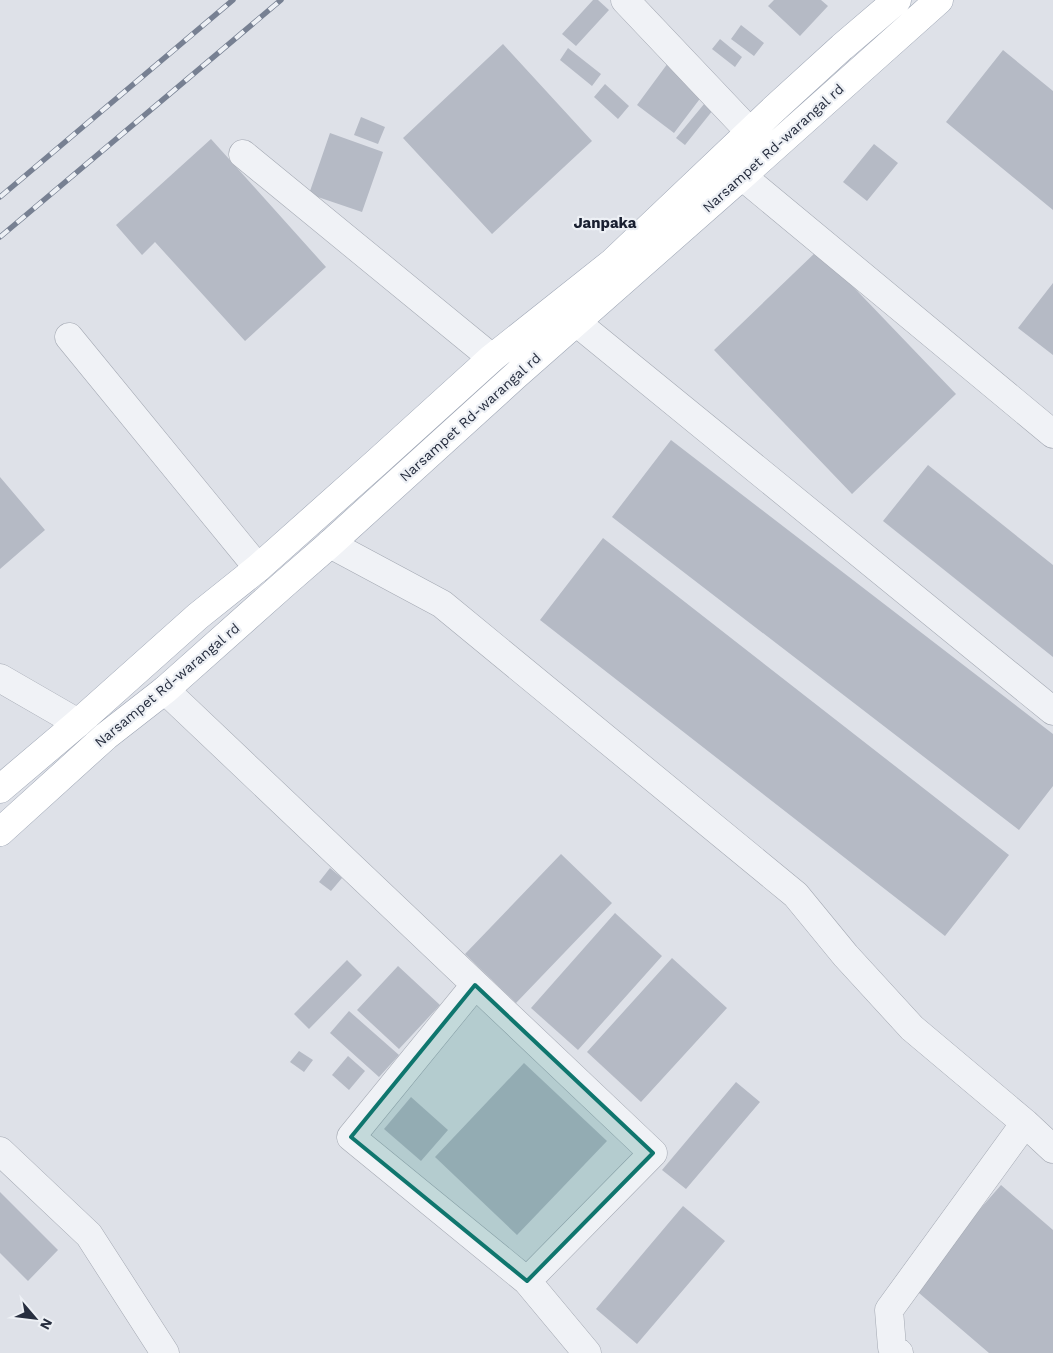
<svg xmlns="http://www.w3.org/2000/svg" width="1053" height="1353" font-family="'Work Sans',sans-serif">
	<style>
		.building { fill: #b5bac5 }
		.lines { fill: none; stroke-linecap: round; stroke-linejoin: round }
		.minor-casing { stroke: #a3a8b2; stroke-width: 29 }
		.major-casing { stroke: #9da5b4; stroke-width: 29 }
		.minor { stroke: #f0f2f6; stroke-width: 28 }
		.major { stroke: #fff; stroke-width: 28 }
		.rail-casing { stroke: #778092; stroke-width: 5.5 }
		.rail { stroke: #edf0f5; stroke-width: 4; stroke-dasharray: 11; stroke-linecap: butt }
		.marked { fill: #0f766e; fill-opacity: 0.2; stroke: #0f766e; stroke-width: 4; stroke-linejoin: round }
		.labels { text-anchor: middle; stroke-width: 4.5; stroke-linejoin: round; paint-order: stroke }
		.street-label { font-size: 14px; fill: #272e3f; stroke: #edf0f5 }
		.neighbourhood-label { font-size: 15px; font-weight: bold; fill: #191f30; stroke: #edf0f5 }
	</style>
	<rect width="100%" height="100%" fill="#dee1e8"/>
	<path class="building" d="M 593,0 L 598,0 L 609,10 L 576,46 L 562,34 Z
		M 774,0 L 821,0 L 828,6 L 800,36 L 768,6 Z
		M 741,25 L 764,43 L 754,56 L 731,39 Z
		M 720,39 L 742,57 L 735,67 L 712,49 Z
		M 503,44 L 592,141 L 492,234 L 403,138 Z
		M 568,48 L 601,74 L 592,86 L 560,60 Z
		M 1003,50 L 1053,91 L 1053,210 L 946,122 Z
		M 668,63 L 705,92 L 674,133 L 637,105 Z
		M 605,84 L 629,106 L 618,119 L 594,97 Z
		M 709,98 L 717,105 L 685,145 L 676,138 Z
		M 361,117 L 385,127 L 378,144 L 354,135 Z
		M 330,133 L 383,152 L 362,212 L 309,194 Z
		M 211,139 L 326,267 L 245,341 L 155,242 L 142,255 L 116,225 Z
		M 874,144 L 898,163 L 867,201 L 843,182 Z
		M 818,250 L 956,394 L 852,494 L 714,350 Z
		M 1053,283 L 1053,355 L 1018,328 Z
		M 671,440 L 1053,734 L 1053,786 L 1019,830 L 612,517 Z
		M 928,465 L 1053,565 L 1053,657 L 883,521 Z
		M 0,477 L 45,530 L 0,569 Z
		M 603,538 L 1009,855 L 945,936 L 540,620 Z
		M 561,854 L 612,903 L 516,1003 L 465,954 Z
		M 330,868 L 342,878 L 331,891 L 319,882 Z
		M 615,913 L 662,956 L 578,1050 L 531,1008 Z
		M 672,958 L 727,1008 L 641,1102 L 587,1052 Z
		M 347,960 L 362,975 L 309,1029 L 294,1014 Z
		M 398,966 L 440,1005 L 399,1049 L 357,1010 Z
		M 349,1011 L 399,1055 L 379,1077 L 330,1033 Z
		M 299,1051 L 313,1060 L 304,1072 L 290,1062 Z
		M 348,1056 L 365,1071 L 349,1090 L 332,1075 Z
		M 524,1063 L 607,1141 L 517,1235 L 435,1157 Z
		M 736,1082 L 760,1102 L 686,1189 L 662,1170 Z
		M 411,1097 L 448,1130 L 421,1161 L 384,1129 Z
		M 1001,1185 L 1053,1230 L 1053,1353 L 989,1353 L 912,1287 Z
		M 0,1192 L 58,1250 L 28,1281 L 0,1253 Z
		M 683,1206 L 725,1241 L 637,1344 L 596,1309 Z"/>
	<g class="lines">
		<g class="minor-casing">
			<path id="minor" d="M 625,0 L 750,132
				M 243,154 L 492,358
				M 742,176 L 1053,434
				M 576,322 L 1053,711
				M 69,337 L 258,568
				M 330,544 L 442,604 L 796,895 L 846,956 L 912,1028 L 1025,1123 L 1053,1149
				M 0,678 L 78,723
				M 165,690 L 653,1153 L 527,1281 L 587,1353
				M 475,985 L 351,1137 L 527,1281
				M 0,1151 L 89,1235 L 165,1353
				M 899,1353 L 892,1347 L 889,1310 L 1025,1123"/>
		</g>
		<g class="major-casing">
			<path id="major" d="M 0,789 L 78,723 L 198,616 L 258,568 L 376,463 L 492,358 L 613,262 L 774,109 L 842,47 L 897,0
				M 0,832 L 106,736 L 165,690 L 283,585 L 330,544 L 515,376 L 742,176 L 939,0"/>
		</g>
		<use href="#minor" class="minor"/>
		<use href="#major" class="major"/>
		<g class="rail-casing">
			<path id="rail" d="M 0,197 L 233,0
				M 0,237 L 281,0"/>
		</g>
		<use href="#rail" class="rail"/>
	</g>
	<path class="marked" d="M 475,985 L 653,1153 L 527,1281 L 351,1137 Z"/>
	<g class="labels">
		<g class="street-label">
			<text transform="translate(773 148) rotate(-42)" y="5">Narsampet Rd-warangal rd</text>
			<text transform="translate(470 417) rotate(-42)" y="5">Narsampet Rd-warangal rd</text>
			<text transform="translate(167 685) rotate(-40)" y="5">Narsampet Rd-warangal rd</text>
		</g>
		<g class="neighbourhood-label">
			<text x="605" y="228">Janpaka</text>
		</g>
	</g>
	<g transform="translate(35 1318) rotate(118)" stroke="#edf0f5" stroke-width="4" paint-order="stroke">
	<path d="M0-4L9 19L0 12L-9 19Z" fill="#272e3f"/>
	<text y="-8" font-size="14" font-weight="bold" text-anchor="middle" fill="#272e3f">N</text>
	</g>
</svg>
